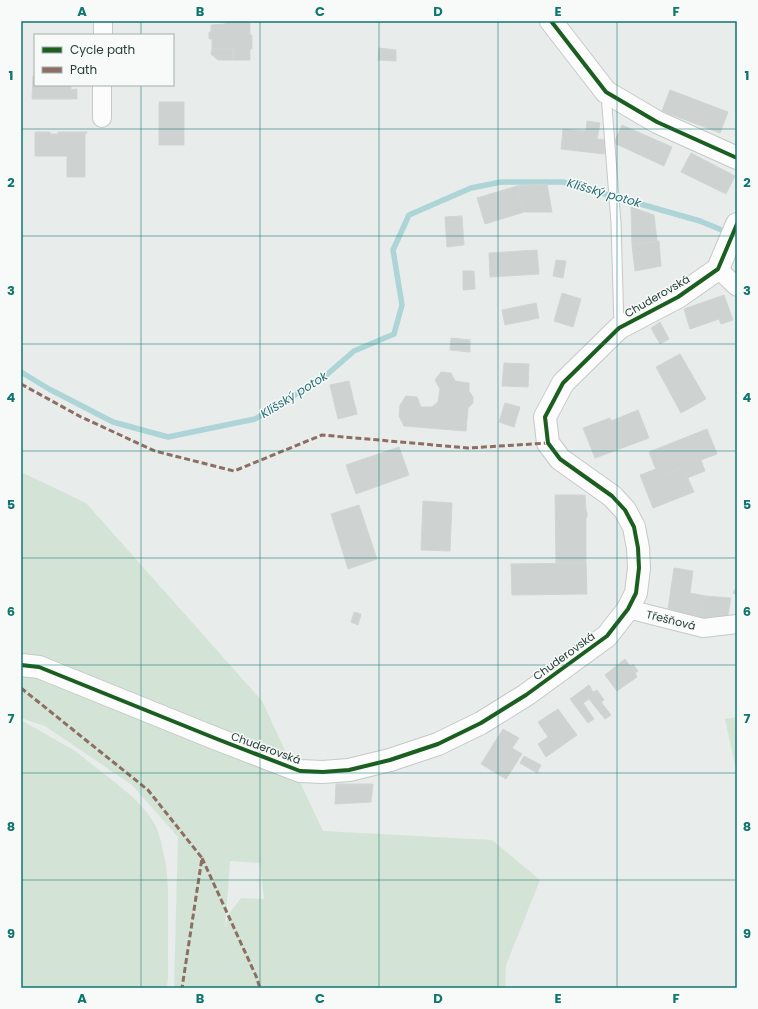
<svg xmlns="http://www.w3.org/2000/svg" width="758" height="1009" font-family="Poppins,sans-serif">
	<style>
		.green { fill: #d3e4d6; fill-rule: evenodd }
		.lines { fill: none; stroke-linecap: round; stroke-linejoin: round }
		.stream { stroke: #add4d6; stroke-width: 5.5 }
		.building { fill: #ced3d1; stroke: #d1d5d3 }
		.service-casing { stroke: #c5c9c7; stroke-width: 11 }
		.minor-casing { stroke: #c5c9c7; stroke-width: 20 }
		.tertiary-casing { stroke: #c5c9c7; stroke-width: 24 }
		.service { stroke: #fcfcfc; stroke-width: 9 }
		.minor { stroke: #fcfcfc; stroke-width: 18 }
		.tertiary { stroke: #fcfcfc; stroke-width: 22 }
		.quiet { stroke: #8d6e63; stroke-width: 3; stroke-dasharray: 6 3; stroke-linecap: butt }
		.cycleway-casing { stroke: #f7faf8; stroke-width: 6 }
		.cycleway { stroke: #1b5e20; stroke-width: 4 }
		.grid { fill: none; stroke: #0f766e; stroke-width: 1; stroke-opacity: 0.55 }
		.labels { text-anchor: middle; stroke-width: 3; stroke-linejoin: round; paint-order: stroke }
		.street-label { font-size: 11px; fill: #263e36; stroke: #f7faf8 }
		.water-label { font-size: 12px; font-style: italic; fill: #256f76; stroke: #f7faf8 }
		.neatline { fill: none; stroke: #0f766e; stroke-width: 1.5 }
		.grid-label { font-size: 13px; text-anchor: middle; font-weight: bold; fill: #0f766e }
	</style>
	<rect width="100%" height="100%" fill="#e8ecea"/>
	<path class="green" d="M 21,472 L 86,503 L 262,701 L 323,831 L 492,840 L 540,880 L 506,965 L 505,988 L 174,988 L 178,837 L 132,785 L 45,726 L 21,718 ZM 230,861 L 260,863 L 264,899 L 241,898 L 228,915 L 225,929 Z
		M 737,717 L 737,774 L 725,719 Z
		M 21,720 L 75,751 L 117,784 L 135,799 L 148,814 L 156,826 L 161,842 L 166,865 L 168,888 L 168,977 L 167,988 L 21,988 Z"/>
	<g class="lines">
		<path class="stream" d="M 21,372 L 49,389 L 113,422 L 168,437 L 255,419 L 323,378 L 354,351 L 394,334 L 402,305 L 393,250 L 409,215 L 471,188 L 501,182 L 563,182 L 700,221 L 729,233"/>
	</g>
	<path class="building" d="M 225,21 L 250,21 L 250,35 L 252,35 L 252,49 L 250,49 L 250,60 L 233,60 L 233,49 L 212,49 L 212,39 L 209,39 L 209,32 L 211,32 L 211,25 L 225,24 Z
		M 379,48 L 396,50 L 396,61 L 378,60 Z
		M 212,49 L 233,49 L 233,60 L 218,60 L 211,54 Z
		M 33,76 L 35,76 L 35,85 L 71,85 L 71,90 L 77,89 L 77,99 L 32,99 Z
		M 670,90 L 728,112 L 720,133 L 662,111 Z
		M 159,102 L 184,102 L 184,145 L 159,145 Z
		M 587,121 L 600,123 L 597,139 L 606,140 L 604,154 L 561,149 L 563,129 L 586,131 Z
		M 622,125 L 672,147 L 664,166 L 614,143 Z
		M 35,132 L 50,132 L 50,134 L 58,134 L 58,132 L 87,132 L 87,133 L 85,134 L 85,177 L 67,177 L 67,156 L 35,156 Z
		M 691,153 L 735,176 L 726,194 L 681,172 Z
		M 547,184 L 552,212 L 524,212 L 517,186 Z
		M 517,186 L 524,212 L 485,224 L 477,198 Z
		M 631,207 L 654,215 L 657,241 L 632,245 Z
		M 462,216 L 464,245 L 447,247 L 445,217 Z
		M 659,241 L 661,266 L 635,271 L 632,245 Z
		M 537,250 L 539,274 L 490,277 L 489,253 Z
		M 556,260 L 566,261 L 563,278 L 553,276 Z
		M 463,271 L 474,271 L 475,289 L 463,290 Z
		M 562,293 L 581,299 L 573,327 L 554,321 Z
		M 724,295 L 733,320 L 721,324 L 719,319 L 690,329 L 684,309 Z
		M 536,303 L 539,318 L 505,325 L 502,310 Z
		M 660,322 L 669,339 L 660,344 L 651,328 Z
		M 451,338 L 470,340 L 470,352 L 450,350 Z
		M 680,354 L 706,399 L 681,413 L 656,367 Z
		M 504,363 L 529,364 L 528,387 L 502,386 Z
		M 441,372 L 451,373 L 455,381 L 469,383 L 469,391 L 473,397 L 473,403 L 468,408 L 466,431 L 404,426 L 399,416 L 400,405 L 406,396 L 417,397 L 421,407 L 432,407 L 438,402 L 440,389 L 435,380 Z
		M 349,381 L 357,414 L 338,419 L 330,385 Z
		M 505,403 L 520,407 L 514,427 L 499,422 Z
		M 638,410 L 649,438 L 595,458 L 583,428 L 610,418 L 611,421 Z
		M 707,429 L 717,454 L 701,460 L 705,471 L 687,478 L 683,467 L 659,477 L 649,452 Z
		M 399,447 L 409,475 L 356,494 L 346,465 Z
		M 683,467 L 694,492 L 653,508 L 640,475 L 656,469 L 659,477 Z
		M 555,495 L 585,495 L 586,511 L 587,512 L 587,517 L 586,518 L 586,563 L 556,563 Z
		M 423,501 L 452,503 L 450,551 L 421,550 Z
		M 359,505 L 377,559 L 348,569 L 331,514 Z
		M 586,563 L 587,594 L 512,595 L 511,564 Z
		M 674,568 L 693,571 L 690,593 L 705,596 L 701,620 L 668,609 Z
		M 737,586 L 737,595 L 733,593 Z
		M 705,596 L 731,598 L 727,620 L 701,620 Z
		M 354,612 L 361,614 L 358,625 L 351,622 Z
		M 625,659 L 630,666 L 633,664 L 638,671 L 635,673 L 637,677 L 617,691 L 605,675 Z
		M 589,685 L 593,692 L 597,690 L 604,700 L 601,702 L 611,715 L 605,719 L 589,699 L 583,703 L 594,719 L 588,723 L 570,699 Z
		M 558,709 L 577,735 L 546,757 L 538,744 L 548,737 L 538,722 Z
		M 503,729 L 519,738 L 512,748 L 522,754 L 506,779 L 481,764 Z
		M 524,756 L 541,765 L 537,773 L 520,763 Z
		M 336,784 L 373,784 L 371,802 L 335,804 Z"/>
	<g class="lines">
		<g class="service-casing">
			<path id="service" d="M 606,94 L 616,223 L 619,327"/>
		</g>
		<g class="minor-casing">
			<path id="minor" d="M 103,35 L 103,21
				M 102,118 L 102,85
				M 718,269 L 737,287
				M 628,609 L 703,628 L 737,624"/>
		</g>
		<g class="tertiary-casing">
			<path id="tertiary" d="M 551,21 L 606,92 L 657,122 L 737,158
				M 21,665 L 39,667 L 217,739 L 300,771 L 323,772 L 349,770 L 390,760 L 438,744 L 481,723 L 526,695 L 607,636 L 628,609 L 636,593 L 639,568 L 638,548 L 634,527 L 625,510 L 612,496 L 560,459 L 548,443 L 545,417 L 563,383 L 619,328 L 678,297 L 718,269 L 737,224"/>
		</g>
		<use href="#service" class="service"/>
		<use href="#minor" class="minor"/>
		<use href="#tertiary" class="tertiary"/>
		<path class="quiet" d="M 21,384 L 81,417 L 155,451 L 234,471 L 322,435 L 468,448 L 548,443
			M 21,688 L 148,790 L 202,858 L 182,988
			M 202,858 L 256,976 L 260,988"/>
		<g class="cycleway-casing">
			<path id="cycleway" d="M 551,21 L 606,92 L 657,122 L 737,158
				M 21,665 L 39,667 L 217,739 L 300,771 L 323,772 L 349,770 L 390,760 L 438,744 L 481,723 L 526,695 L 607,636 L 628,609 L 636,593 L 639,568 L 638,548 L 634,527 L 625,510 L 612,496 L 560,459 L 548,443 L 545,417 L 563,383 L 619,328 L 678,297 L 718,269 L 737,224"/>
		</g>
		<use href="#cycleway" class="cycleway"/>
	</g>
	<path class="grid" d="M 141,21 L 141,35M 260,21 L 260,988M 379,21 L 379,988M 498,21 L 498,988M 617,21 L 617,988M 141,85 L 141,988M 21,129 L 737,129M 21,236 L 737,236M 21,344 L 737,344M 21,451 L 737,451M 21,558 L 737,558M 21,665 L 737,665M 21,773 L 737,773M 21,880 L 737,880"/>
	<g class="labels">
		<g class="street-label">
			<text transform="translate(657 296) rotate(-30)" y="4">Chuderovská</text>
			<text transform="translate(671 620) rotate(14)" y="4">Třešňová</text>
			<text transform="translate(564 656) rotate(-36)" y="4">Chuderovská</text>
			<text transform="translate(266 748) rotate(20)" y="4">Chuderovská</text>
		</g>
		<g class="water-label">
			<text transform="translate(604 193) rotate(16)" y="4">Klíšský potok</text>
			<text transform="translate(294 395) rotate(-32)" y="4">Klíšský potok</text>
		</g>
	</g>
	<rect width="758" height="1009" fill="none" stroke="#f7faf8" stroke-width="44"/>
	<rect x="34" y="34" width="140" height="52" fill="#f7faf8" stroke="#a3afaa"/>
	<rect x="42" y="47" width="20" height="6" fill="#1b5e20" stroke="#a3afaa"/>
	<text x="70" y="54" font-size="12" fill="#263e36">Cycle path</text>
	<rect x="42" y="67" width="20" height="6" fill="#8d6e63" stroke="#a3afaa"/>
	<text x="70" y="74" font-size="12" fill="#263e36">Path</text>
	<rect x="22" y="22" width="714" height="965" class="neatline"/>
	<g class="grid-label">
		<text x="82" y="16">A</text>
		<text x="200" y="16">B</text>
		<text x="320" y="16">C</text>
		<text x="438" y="16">D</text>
		<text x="558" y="16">E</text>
		<text x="676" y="16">F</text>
		<text x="11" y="80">1</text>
		<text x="747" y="80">1</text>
		<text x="11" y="187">2</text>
		<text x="747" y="187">2</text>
		<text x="11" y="295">3</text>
		<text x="747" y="295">3</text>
		<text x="11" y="402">4</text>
		<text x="747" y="402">4</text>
		<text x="11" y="509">5</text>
		<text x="747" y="509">5</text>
		<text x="11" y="616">6</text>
		<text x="747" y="616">6</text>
		<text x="11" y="723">7</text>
		<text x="747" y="723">7</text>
		<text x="11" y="831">8</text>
		<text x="747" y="831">8</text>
		<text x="11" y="938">9</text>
		<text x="747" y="938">9</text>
		<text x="82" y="1003">A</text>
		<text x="200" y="1003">B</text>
		<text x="320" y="1003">C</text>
		<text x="438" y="1003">D</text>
		<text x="558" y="1003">E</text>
		<text x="676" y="1003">F</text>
	</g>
</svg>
